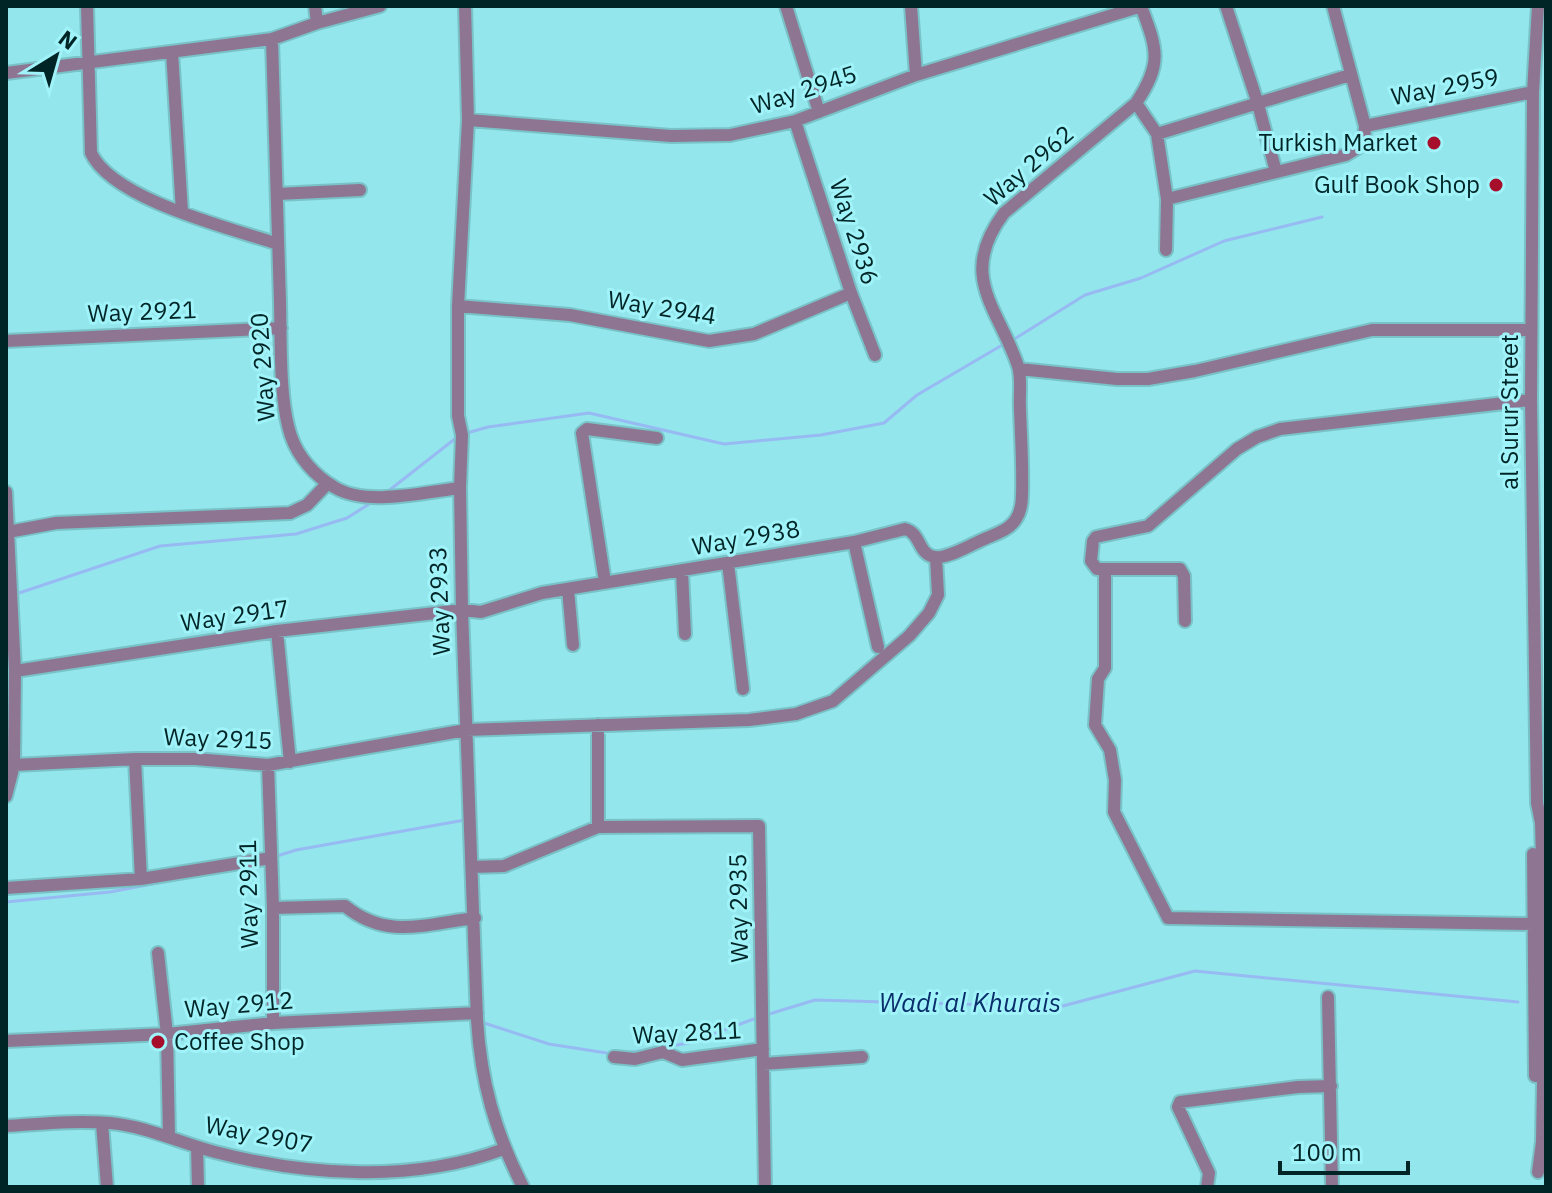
<svg xmlns="http://www.w3.org/2000/svg" width="1552" height="1193" font-family="'IBM Plex Sans',sans-serif">
	<style>
		.lines { fill: none; stroke-linecap: round; stroke-linejoin: round }
		.stream { stroke: #97baf3; stroke-width: 3 }
		.minor-casing { stroke: #79c3c8; stroke-width: 16 }
		.minor { stroke: #8e7693; stroke-width: 12 }
		.poi-dot { fill: #a70e2b; stroke: #a0f3f8; stroke-width: 3 }
		.labels { text-anchor: middle; stroke-width: 6; stroke-linejoin: round; paint-order: stroke }
		.street-label { font-size: 24px; fill: #002527; stroke: #a0f3f8 }
		.poi-label { font-size: 24px; fill: #002527; stroke: #a0f3f8; text-anchor: end }
		.water-label { font-size: 26px; font-style: italic; fill: #092e6b; stroke: #a0f3f8 }
	</style>
	<rect width="100%" height="100%" fill="#93e6eb"/>
	<g class="lines">
		<path class="stream" d="M 1011,341 L 1085,295 L 1141,278 L 1224,241 L 1322,217
			M 467,433 L 488,427 L 589,413 L 724,444 L 821,435 L 884,423 L 917,395 L 1004,344
			M 387,492 L 456,438
			M 13,595 L 160,546 L 296,534 L 347,518 L 374,501
			M 277,856 L 296,850 L 465,820
			M 6,902 L 110,892 L 173,880
			M 766,1015 L 815,1000 L 1059,1007 L 1195,971 L 1518,1002
			M 481,1022 L 549,1044 L 613,1054
			M 664,1047 L 689,1043 L 759,1017
			M 624,1053 L 649,1050"/>
		<g class="minor-casing">
			<path id="minor" d="M 87,6 L 91,153 C 113,200 230,228 278,244
				M 315,6 L 317,23
				M 465,6 L 468,120 L 458,306 L 458,416 L 462,435 L 460,488 L 462,610 L 477,1020 C 481,1082 495,1132 523,1187
				M 786,6 L 819,112
				M 911,6 L 916,75
				M 1226,6 L 1258,104 L 1276,172
				M 1538,6 L 1533,92 L 1531,400 L 1537,803 L 1541,823 L 1545,963 L 1542,1142 L 1538,1172
				M 272,39 C 274,127 277,215 280,302 C 281,340 279,401 291,436 C 298,457 315,476 334,487 C 366,507 424,492 460,488
				M 172,52 L 182,212
				M 6,73 L 272,39 L 317,23 L 380,6
				M 1136,103 L 1157,134 L 1167,199 L 1166,250
				M 468,120 L 671,136 L 730,135 L 795,121 L 916,75 L 1142,6
				M 795,121 L 851,293 L 875,355
				M 1365,126 L 1533,92
				M 1157,134 L 1350,75
				M 277,194 L 360,190
				M 1167,199 L 1346,155 L 1364,144 L 1365,126 L 1333,6
				M 458,306 L 570,315 L 709,341 L 754,334 L 851,293
				M 6,341 L 281,328
				M 1019,369 L 1117,379 L 1148,379 L 1195,371 L 1372,330 L 1531,330
				M 6,492 L 15,671 L 14,765 L 6,796
				M 8,532 L 56,523 L 290,513 L 307,505 L 328,483
				M 854,542 L 878,647
				M 728,563 L 743,689
				M 1105,570 L 1105,668 L 1098,679 L 1095,725 L 1110,750 L 1115,780 L 1114,812 L 1168,918 L 1533,924
				M 682,572 L 685,634
				M 605,582 L 582,433 L 587,429 L 657,438
				M 568,589 L 573,645
				M 1185,621 L 1184,576 L 1180,569 L 1097,569 L 1091,561 L 1093,541 L 1096,537 L 1148,526 L 1237,449 L 1257,437 L 1280,429 L 1531,400
				M 277,631 L 290,762
				M 15,671 L 277,631 L 462,610 L 481,612 L 542,593 L 854,542 L 905,529 C 921,533 918,554 934,557 C 947,559 968,546 980,541 C 992,535 1009,531 1016,519 C 1020,513 1022,503 1022,495 C 1023,467 1021,438 1020,409 C 1019,396 1022,379 1018,366 C 998,307 957,276 1004,213 L 1136,103 C 1163,63 1157,49 1141,6
				M 598,725 L 598,827
				M 14,765 L 135,759 L 195,759 L 268,765 L 466,730 L 749,720 L 796,714 L 833,701 L 909,636 L 929,613 L 938,595 L 936,557
				M 268,765 L 273,908 L 273,1023
				M 1533,854 L 1535,1076
				M 472,867 L 504,866 L 598,827 L 759,826 L 765,1187
				M 141,879 L 271,858
				M 6,888 L 141,879 L 135,759
				M 273,908 L 345,906 C 387,940 425,924 475,918
				M 158,953 L 167,1034 L 169,1137
				M 1328,997 L 1332,1187
				M 6,1041 L 167,1034 L 273,1023 L 477,1013
				M 614,1057 L 635,1059 L 663,1052 L 682,1060 L 763,1049
				M 763,1064 L 862,1057
				M 102,1123 L 107,1187
				M 6,1126 C 40,1124 75,1120 110,1123 C 145,1126 181,1143 215,1152 C 308,1176 413,1183 504,1149
				M 197,1147 L 198,1187
				M 1207,1187 L 1209,1173 L 1178,1107 L 1180,1102 L 1298,1087 L 1331,1086"/>
		</g>
		<use href="#minor" class="minor"/>
	</g>
	<g class="poi-dot">
		<circle cx="1434" cy="143" r="8"/>
		<circle cx="1496" cy="185" r="8"/>
		<circle cx="158" cy="1042" r="8"/>
	</g>
	<g class="labels">
		<g class="street-label">
			<text transform="translate(1445 87) rotate(-11)" y="8">Way 2959</text>
			<text transform="translate(804 90) rotate(-18)" y="8">Way 2945</text>
			<text transform="translate(1029 166) rotate(-41)" y="8">Way 2962</text>
			<text transform="translate(854 232) rotate(72)" y="8">Way 2936</text>
			<text transform="translate(662 308) rotate(9)" y="8">Way 2944</text>
			<text transform="translate(142 312) rotate(-2)" y="8">Way 2921</text>
			<text transform="translate(263 367) rotate(-94)" y="8">Way 2920</text>
			<text transform="translate(1510 412) rotate(-90)" y="8">al Surur Street</text>
			<text transform="translate(746 538) rotate(-10)" y="8">Way 2938</text>
			<text transform="translate(440 601) rotate(-92)" y="8">Way 2933</text>
			<text transform="translate(235 616) rotate(-8)" y="8">Way 2917</text>
			<text transform="translate(218 739) rotate(2)" y="8">Way 2915</text>
			<text transform="translate(249 894) rotate(-91)" y="8">Way 2911</text>
			<text transform="translate(739 908) rotate(-91)" y="8">Way 2935</text>
			<text transform="translate(239 1005) rotate(-5)" y="8">Way 2912</text>
			<text transform="translate(687 1033) rotate(-3)" y="8">Way 2811</text>
			<text transform="translate(259 1135) rotate(11)" y="8">Way 2907</text>
		</g>
		<g class="poi-label">
			<text x="1418" y="151">Turkish Market</text>
			<text x="1480" y="193">Gulf Book Shop</text>
			<text x="174" y="1050" text-anchor="start">Coffee Shop</text>
		</g>
		<g class="water-label">
			<text x="970" y="1012">Wadi al Khurais</text>
		</g>
	</g>
	<rect width="1552" height="1193" fill="none" stroke="#002527" stroke-width="16"/>
	<g transform="translate(56 56) rotate(37)" stroke="#a0f3f8" stroke-width="6" paint-order="stroke">
	<path d="M0-6L14 30L0 20L-14 30Z" fill="#002527"/>
	<text y="-12" font-size="22" font-weight="bold" text-anchor="middle" fill="#002527">N</text>
	</g>
	<path d="M1280 1161v12h128v-12" fill="none" stroke="#002527" stroke-width="4"/>
	<text x="1292" y="1161" font-size="24" fill="#002527" stroke="#a0f3f8" stroke-width="6" paint-order="stroke">100 m</text>
</svg>
